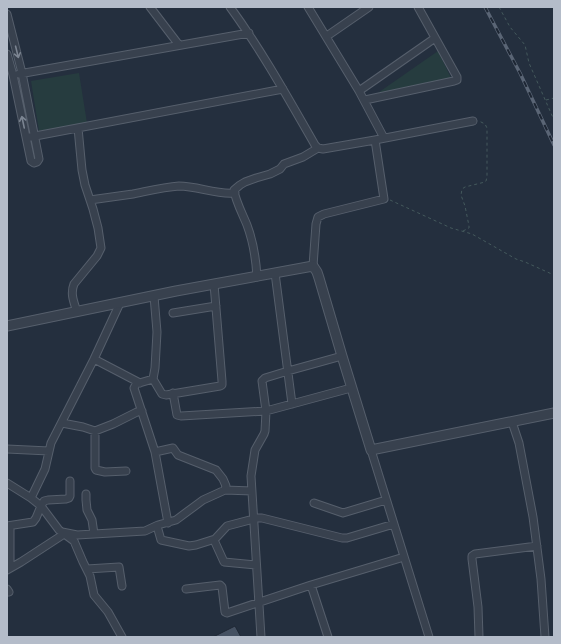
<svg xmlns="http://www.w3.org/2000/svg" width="561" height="644" font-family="'Exo 2',sans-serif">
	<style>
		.green { fill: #263c3f }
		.building { fill: #455162; stroke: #1f2835 }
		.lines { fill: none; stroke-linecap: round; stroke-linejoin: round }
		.minor-casing { stroke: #565f6c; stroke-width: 9 }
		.tertiary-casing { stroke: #565f6c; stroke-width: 11 }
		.path { stroke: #44595c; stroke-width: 1; stroke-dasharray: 3 3; stroke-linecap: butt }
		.minor { stroke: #38414e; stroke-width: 7 }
		.tertiary { stroke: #38414e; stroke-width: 9 }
		.rail-casing { stroke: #5a6575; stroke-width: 3.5 }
		.rail { stroke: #1d2633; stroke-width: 2; stroke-dasharray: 6; stroke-linecap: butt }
		.oneway { stroke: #7c8592 }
	</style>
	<rect width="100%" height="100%" fill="#242f3e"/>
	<path class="green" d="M 438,51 L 453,82 L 372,97 Z
		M 79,73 L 87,123 L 39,131 L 31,81 Z"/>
	<path class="building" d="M 235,626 L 241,637 L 213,637 Z"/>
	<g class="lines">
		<g class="minor-casing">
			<path id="minor" d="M 150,7 L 179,45
				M 230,7 C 262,51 288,98 315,145 L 318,148 L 323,149 L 375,140 L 473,121
				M 308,7 L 359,91 L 384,138
				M 7,14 L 22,73 L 39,159 L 37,162 L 34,163 L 31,161 L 13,75 L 7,54
				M 327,36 L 369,7
				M 19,74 L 249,33
				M 359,91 L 435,38
				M 365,100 L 454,81 L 457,80 L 457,77 L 418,7
				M 30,137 L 283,89
				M 90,200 C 104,198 119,196 133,194 C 148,191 164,187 179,186 C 198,186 216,195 235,193
				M 313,266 L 316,224 L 318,217 L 324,214 L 384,199 L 375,140
				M 275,273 L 292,404
				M 257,277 C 256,259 253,241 247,225 C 243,215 235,200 234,190 L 240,185 L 245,182 L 256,178 L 270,174 L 280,169 L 284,164 L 303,157 L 318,148
				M 154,296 L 157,332 L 155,368 L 153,379 L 162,394 L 166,395 L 220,386 L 222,385 L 222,381 L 214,284
				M 77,312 C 74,302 70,294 74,284 L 97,256 L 101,248 L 98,228 L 93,209 L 85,185 L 82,170 L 78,128
				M 173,313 L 216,306
				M 94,359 L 140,383
				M 153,379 L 136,384 L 134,388 L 155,452 L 168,523
				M 173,393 L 177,415 L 181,416 L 266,411 L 351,388
				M 512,422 L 519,443 L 533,517 L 541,579 L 545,637
				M 62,423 L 83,427 L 95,431 L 113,424 L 137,412 L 142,411
				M 95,431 L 95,468 L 96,470 L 105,472 L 126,471
				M 7,449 L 49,451
				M 371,450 L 429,637
				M 155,452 L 173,448 L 178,455 L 216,470 L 223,479 L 226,486 L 225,489
				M 7,483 L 31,498 L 41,506 L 59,530 L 74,541 L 83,562 L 90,576 L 94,595 L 108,612 L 122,637
				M 86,494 L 86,500 L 87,510 L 92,520 L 94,534
				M 31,498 L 45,469 L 51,443 L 94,359 L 120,303
				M 314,503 L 343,513 L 386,500
				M 7,526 L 33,522 L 36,518 L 41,506 L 44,501 L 48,500 L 66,499 L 69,498 L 70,496 L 70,481
				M 10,526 L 10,568
				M 157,526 L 161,540 L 189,546 L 196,545 L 215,539 L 227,526 L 257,518 L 262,518 L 342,538 L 347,538 L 394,524
				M 62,532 L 77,535 L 145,531 L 158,525 L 176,520 L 203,500 L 225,490 L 252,491
				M 214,540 L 224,562 L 256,565
				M 87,569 L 119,567 L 122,586
				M 7,570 L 21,562 L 64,534
				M 311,585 L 328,637
				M 7,589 L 9,592
				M 186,589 L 220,585 L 222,587 L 225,612 L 227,613 L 311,585 L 404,557
				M 261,637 L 251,476 L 255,450 L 264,434 L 265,431 L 266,411 L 262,381 L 265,378 L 288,371 L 342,356
				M 479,637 L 478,607 L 472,559 L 472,556 L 475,554 L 537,546"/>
		</g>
		<g class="tertiary-casing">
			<path id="tertiary" d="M 7,326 L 176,291 L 313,266 L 317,272 L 319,278 L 342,356 L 371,450 L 554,413"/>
		</g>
		<path class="path" d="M 499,7 L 510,27 L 525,45 L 529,63 L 554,120
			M 546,100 L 554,98
			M 390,200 L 451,228 L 472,234 L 516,259 L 525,262 L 554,275
			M 463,231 L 469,228 L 469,226 L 465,206 L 461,195 L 462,189 L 465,187 L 485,182 L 486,181 L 487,177 L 487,128 L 485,124 L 479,121"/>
		<use href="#minor" class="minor"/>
		<use href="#tertiary" class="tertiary"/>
		<g class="rail-casing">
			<path id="rail" d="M 485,7 L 520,73 L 554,145"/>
		</g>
		<use href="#rail" class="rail"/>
	</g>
	<defs><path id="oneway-shaft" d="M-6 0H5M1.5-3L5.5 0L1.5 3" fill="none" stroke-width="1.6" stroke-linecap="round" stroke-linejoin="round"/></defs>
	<g class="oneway">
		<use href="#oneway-shaft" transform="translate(17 52) rotate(76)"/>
		<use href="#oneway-shaft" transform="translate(23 122) rotate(-102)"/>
	</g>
	<rect width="561" height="644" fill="none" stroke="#b4bcc9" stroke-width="16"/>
</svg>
